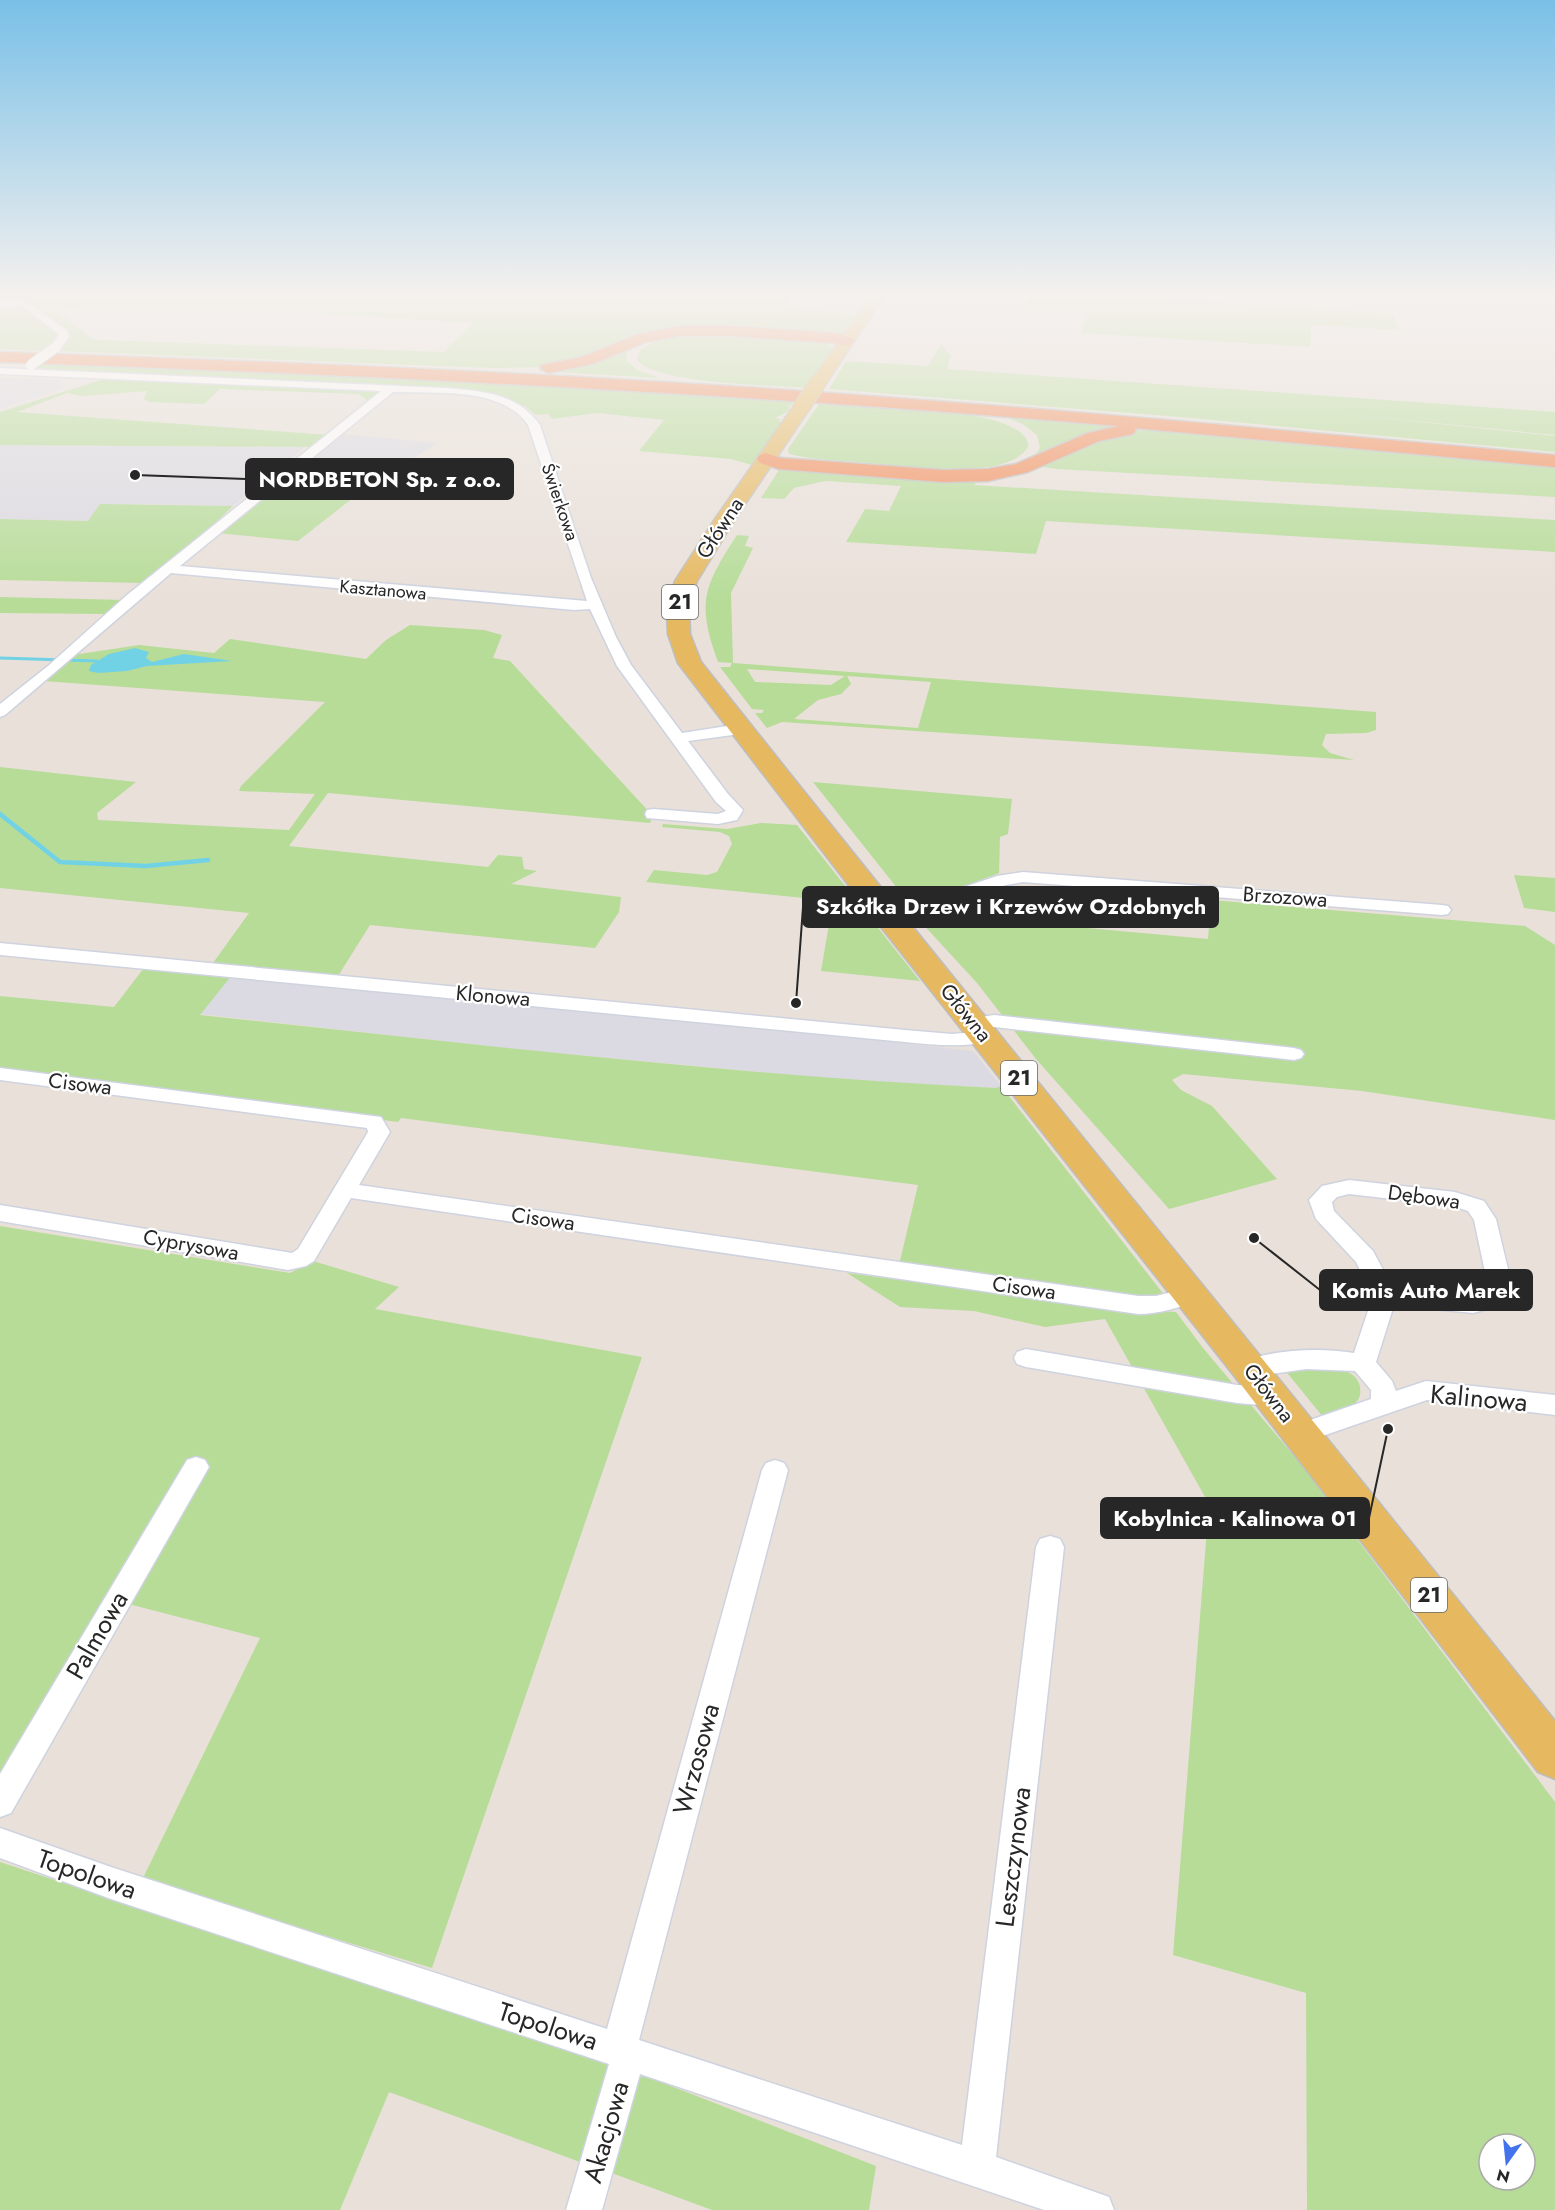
<svg xmlns="http://www.w3.org/2000/svg" width="1555" height="2210" font-family="Jost,sans-serif">
	<style>
		.industrial { fill: #dbd9e1 }
		.green { fill: #b6dc98; fill-rule: evenodd }
		.water { fill: #72d2e5 }
		.lines { fill: none; stroke-linecap: round; stroke-linejoin: round }
		.stream-far1 { stroke: #72d2e5; stroke-width: 3 }
		.stream { stroke: #72d2e5; stroke-width: 4.5 }
		.minor-casing { stroke: #ced3df; stroke-width: 3 }
		.primary-casing { stroke: #bebebe; stroke-width: 3 }
		.motorway-casing { stroke: #bebebe; stroke-width: 3 }
		.minor { fill: #fff; fill-rule: evenodd }
		.primary { fill: #e6b961; fill-rule: evenodd }
		.motorway { fill: #f28d5a; fill-rule: evenodd }
		.minor-bridge-casing { stroke: #ced3df; stroke-width: 12; stroke-linecap: butt }
		.primary-bridge-casing { stroke: #bebebe; stroke-width: 18; stroke-linecap: butt }
		.minor-bridge { stroke: #fff; stroke-width: 10 }
		.primary-bridge { stroke: #e6b961; stroke-width: 16 }
		.labels { text-anchor: middle; stroke-width: 4.5; stroke-linejoin: round; paint-order: stroke }
		.far-street-label { font-size: 18px; fill: #272727; stroke: #fff }
		.shield { fill: #fff; stroke: #686868; stroke-width: 1.5 }
		.shield-label { font-size: 20px; font-weight: bold; fill: #272727 }
		.street-label { font-size: 21px; fill: #272727; stroke: #fff }
		.near-street-label { font-size: 26px; fill: #272727; stroke: #fff }
		.leader { fill: none; stroke: #272727; stroke-width: 2 }
		.callout-dot { fill: #272727; stroke: #fff; stroke-width: 2 }
		.callout { fill: #272727; stroke: #272727; stroke-width: 2 }
		.callout-label { font-size: 22px; text-anchor: middle; font-weight: bold; fill: #fff }
	</style>
	<rect width="100%" height="100%" fill="#e9e0d9"/>
	<path class="industrial" d="M 0,377 L 61,380 L 64,388 L 0,409 Z
		M 342,434 L 438,443 L 372,483 L 294,472 Z
		M 0,445 L 305,447 L 233,506 L 134,504 L 88,521 L 0,519 Z
		M 232,975 L 566,1007 L 973,1051 L 1001,1086 L 996,1088 L 857,1081 L 523,1050 L 200,1014 Z"/>
	<path class="green" d="M 0,294 L 791,294 L 783,307 L 861,315 L 844,334 L 840,335 L 677,330 L 595,356 L 547,367 L 492,368 L 57,351 L 62,347 L 60,347 L 68,336 L 67,330 L 25,300 L 0,304 ZM 54,309 L 293,312 L 473,323 L 444,352 L 100,340 L 91,338 Z
		M 1031,294 L 1078,294 L 1393,314 L 1398,330 L 1311,325 L 1310,347 L 1081,333 L 1088,313 L 1023,309 Z
		M 26,307 L 59,330 L 58,341 L 43,351 L 0,349 L 0,308 Z
		M 721,332 L 835,340 C 789,344 658,313 627,353 L 626,360 L 637,370 L 660,378 L 537,371 L 588,363 L 658,336 Z
		M 699,336 L 823,343 L 834,348 L 806,388 C 775,385 651,384 637,359 L 640,350 C 656,337 680,337 699,336 Z
		M 941,344 L 951,356 L 947,369 L 1555,412 L 1555,435 L 1345,414 L 1555,436 L 1555,452 L 1180,417 L 829,389 L 846,361 L 928,366 Z
		M 44,361 L 153,365 L 797,400 L 789,407 L 789,411 L 775,418 L 781,419 L 779,421 L 782,423 L 752,465 L 731,459 L 639,451 L 664,420 L 597,413 L 552,419 L 548,414 L 536,415 L 525,406 L 492,394 L 33,371 Z
		M 113,378 L 379,390 L 380,391 L 370,402 L 358,394 L 220,389 L 204,404 L 149,402 L 144,399 L 147,391 L 82,396 L 67,393 L 17,412 L 329,435 L 315,447 L 0,445 L 0,412 L 101,380 Z
		M 821,401 C 852,404 1033,406 1028,447 C 1007,482 905,466 869,463 C 843,461 813,460 789,454 L 788,449 Z
		M 1002,416 L 1147,426 L 1131,428 L 1020,466 L 979,473 L 933,472 C 961,470 1024,476 1040,448 L 1037,435 L 1021,423 Z
		M 1143,430 L 1181,431 L 1555,465 L 1555,497 L 1057,469 L 1036,466 L 1110,435 Z
		M 786,468 L 939,481 L 977,482 L 974,485 L 1555,520 L 1555,552 L 1046,521 L 1036,554 L 846,542 L 865,509 L 889,511 L 901,486 L 825,481 L 794,488 L 784,499 L 761,498 L 779,470 Z
		M 294,472 L 372,483 L 298,541 L 217,533 Z
		M 100,504 L 233,506 L 184,552 L 144,583 L 0,580 L 0,519 L 88,521 Z
		M 737,535 L 749,536 L 745,546 L 753,548 L 731,593 L 733,663 L 1376,712 L 1376,730 L 1366,733 L 1326,734 L 1322,745 L 1330,753 L 1354,760 L 782,722 L 767,728 L 755,713 L 762,713 L 764,710 L 752,709 L 720,667 L 730,667 L 732,663 L 718,662 C 696,602 704,586 737,535 ZM 747,669 L 845,676 L 831,685 L 755,682 ZM 847,676 L 931,682 L 918,728 L 794,719 L 818,700 L 841,694 L 851,684 Z
		M 0,597 L 125,600 L 108,614 L 0,613 Z
		M 410,625 L 484,630 L 502,635 L 493,658 L 510,661 L 653,816 L 650,823 L 328,793 L 289,846 L 488,867 L 498,855 L 522,857 L 524,869 L 537,871 L 511,884 L 621,897 L 619,912 L 595,948 L 370,925 L 338,976 L 213,963 L 249,913 L 0,888 L 0,767 L 136,782 L 97,813 L 98,820 L 289,830 L 315,794 L 239,791 L 241,786 L 325,702 L 44,681 L 73,655 L 139,645 L 214,653 L 230,639 L 366,659 L 386,640 Z
		M 813,782 L 1012,799 L 1008,834 L 1000,837 L 999,873 L 951,892 L 905,898 Z
		M 761,823 L 797,825 L 920,981 L 821,971 L 833,901 L 646,882 L 654,870 L 707,875 L 717,872 L 732,844 L 729,836 L 720,832 L 662,827 L 663,824 L 727,829 Z
		M 1514,875 L 1555,878 L 1555,912 L 1524,908 Z
		M 1211,900 L 1525,926 L 1555,945 L 1555,1120 L 1362,1091 L 1183,1074 L 1172,1080 L 1181,1090 L 1212,1106 L 1277,1179 L 1169,1209 L 1036,1059 L 977,983 L 907,907 L 947,909 L 943,915 L 1208,939 Z
		M 144,968 L 232,975 L 200,1015 C 465,1043 730,1075 996,1088 L 1001,1086 L 1165,1296 L 1154,1299 L 899,1265 L 918,1185 L 401,1118 L 398,1122 L 0,1069 L 0,996 L 114,1007 Z
		M 0,1226 L 290,1273 L 313,1261 L 399,1287 L 375,1309 L 642,1357 L 432,1968 L 142,1880 L 260,1638 L 117,1601 L 0,1803 Z
		M 847,1273 L 1123,1309 L 1176,1312 L 1203,1348 L 1299,1462 L 1555,1802 L 1555,2210 L 1307,2210 L 1306,1993 L 1173,1955 L 1209,1504 L 1105,1319 L 1045,1327 L 974,1311 L 900,1307 ZM 1489,2144 L 1525,2144 L 1525,2180 L 1489,2180 Z
		M 1312,1365 C 1328,1368 1357,1367 1360,1387 C 1361,1394 1360,1400 1354,1404 C 1347,1410 1333,1413 1323,1417 L 1284,1369 Z
		M 0,1862 L 608,2063 L 580,2162 L 389,2092 L 340,2210 L 0,2210 Z
		M 635,2072 L 876,2166 L 869,2210 L 712,2210 L 609,2172 Z"/>
	<path class="water" d="M 135,648 L 149,652 L 146,658 L 152,662 L 184,654 L 232,661 L 147,666 L 127,671 L 98,673 L 89,671 L 91,665 L 109,654 Z"/>
	<g class="lines">
		<path class="stream-far1" d="M 0,658 L 97,661"/>
		<path class="stream" d="M 0,814 L 60,862 L 146,866 L 208,860"/>
		<g class="minor-casing">
			<path id="minor" d="M 23,299 L 67,331 L 69,337 L 60,349 L 51,347 L 59,334 L 21,305 L 0,308 L 0,302 Z
				M 0,368 L 446,388 C 482,391 517,393 540,425 L 591,578 L 616,637 L 631,665 L 682,733 L 740,724 L 748,729 L 740,734 L 688,741 L 728,794 L 743,810 L 737,820 L 718,824 L 647,818 L 645,814 L 647,810 L 653,809 L 718,814 L 726,811 L 716,802 L 617,666 L 590,609 L 574,610 L 171,573 L 5,715 L 0,717 L 0,704 L 48,666 L 127,595 L 381,391 L 0,374 ZM 393,392 C 435,394 501,386 528,425 L 587,601 L 180,566 Z
				M 1023,872 L 1442,905 L 1448,906 L 1451,910 L 1448,914 L 1442,915 L 1023,882 L 1006,885 L 952,902 L 880,912 L 874,911 L 871,907 L 874,903 L 880,902 L 949,892 L 997,876 Z
				M 0,943 L 905,1030 L 952,1034 L 986,1031 L 993,1033 L 996,1037 L 993,1041 C 964,1048 934,1045 905,1042 L 0,955 Z
				M 994,1015 L 1294,1048 L 1301,1050 L 1304,1054 L 1301,1058 L 1294,1060 L 994,1027 L 975,1029 L 968,1027 L 965,1023 L 968,1019 Z
				M 0,1068 L 381,1117 L 390,1132 L 359,1185 L 1138,1296 L 1156,1296 L 1192,1287 L 1200,1289 L 1204,1295 L 1200,1301 C 1179,1307 1160,1314 1138,1314 L 351,1198 L 314,1261 L 306,1266 L 288,1270 L 0,1221 L 0,1205 L 292,1253 L 298,1249 L 368,1132 L 367,1128 L 0,1080 Z
				M 1349,1180 L 1455,1192 L 1484,1201 L 1496,1219 L 1512,1286 L 1503,1305 L 1473,1313 L 1394,1305 L 1376,1362 L 1392,1381 L 1396,1391 L 1426,1381 L 1555,1395 L 1555,1415 L 1427,1400 L 1302,1443 L 1293,1440 L 1289,1433 L 1293,1426 L 1371,1399 L 1371,1390 L 1355,1371 L 1306,1369 L 1250,1377 L 1241,1375 L 1238,1368 L 1241,1361 C 1277,1350 1317,1347 1354,1353 L 1373,1296 L 1356,1262 L 1316,1219 L 1309,1200 L 1322,1186 ZM 1349,1194 L 1453,1206 L 1468,1211 L 1474,1220 L 1488,1286 L 1486,1293 L 1473,1295 L 1393,1288 L 1373,1251 L 1334,1211 L 1332,1202 L 1337,1197 Z
				M 1026,1349 L 1237,1385 L 1272,1386 L 1281,1389 L 1285,1396 L 1281,1403 L 1272,1406 L 1237,1403 L 1026,1367 L 1017,1364 L 1014,1358 L 1017,1352 Z
				M 196,1457 L 205,1460 L 209,1467 L 205,1474 L 11,1813 L 0,1817 L 0,1774 L 187,1460 Z
				M 775,1460 L 784,1463 L 788,1470 L 639,2040 L 962,2145 L 1036,1547 L 1040,1539 L 1050,1536 L 1060,1539 L 1064,1547 L 996,2157 L 1109,2197 L 1114,2210 L 1044,2210 L 640,2074 L 602,2210 L 566,2210 L 609,2064 L 111,1899 L 0,1858 L 0,1828 L 111,1867 L 607,2029 L 762,1470 L 766,1463 Z"/>
		</g>
		<g class="primary-casing">
			<path id="primary" d="M 872,294 L 886,294 L 825,385 L 813,385 L 811,381 Z
				M 801,403 L 807,404 L 810,408 L 735,519 L 697,581 L 689,608 L 690,634 L 701,662 C 982,1017 1271,1367 1555,1721 L 1555,1779 L 1538,1772 L 1236,1378 L 870,913 L 678,663 L 668,634 L 667,608 L 675,581 L 715,519 L 795,404 Z"/>
		</g>
		<g class="motorway-casing">
			<path id="motorway" d="M 678,326 L 730,326 L 836,333 L 853,338 L 855,341 L 847,346 L 835,343 L 730,336 L 678,336 L 646,342 L 592,364 L 548,373 L 540,368 L 542,365 L 582,357 L 636,335 Z
				M 0,352 C 253,361 506,371 759,388 C 1025,406 1290,431 1555,455 L 1555,467 L 1134,428 L 1136,430 L 1133,434 L 1099,441 L 1028,472 L 988,481 L 943,482 L 779,469 L 760,463 L 757,459 L 760,455 L 766,453 L 781,458 L 943,470 L 988,469 L 1016,464 L 1088,433 L 1119,426 C 747,394 374,375 0,362 Z"/>
		</g>
		<use href="#minor" class="minor"/>
		<use href="#primary" class="primary"/>
		<use href="#motorway" class="motorway"/>
		<g class="minor-bridge-casing">
			<path id="minor-bridge" d="M 31,365 L 56,347"/>
		</g>
		<g class="primary-bridge-casing">
			<path id="primary-bridge" d="M 801,408 L 819,381"/>
		</g>
		<use href="#minor-bridge" class="minor-bridge"/>
		<use href="#primary-bridge" class="primary-bridge"/>
	</g>
	<linearGradient id="sky" x2="0" y2="1"><stop stop-color="#79c0e7"/><stop offset="0.49" stop-color="#f5f1ee"/><stop offset="1" stop-color="#f5f1ee" stop-opacity="0"/></linearGradient>
	<rect width="1555" height="603" fill="url(#sky)"/>
	<g class="labels">
		<g class="far-street-label">
			<text transform="translate(560 502) rotate(71)" y="6">Świerkowa</text>
			<text transform="translate(383 590) rotate(5)" y="6">Kasztanowa</text>
		</g>
		<g class="shield">
			<rect x="662" y="585" width="36" height="34" rx="4.5"/>
			<rect x="1001" y="1061" width="36" height="34" rx="4.5"/>
			<rect x="1411" y="1578" width="36" height="34" rx="4.5"/>
		</g>
		<g class="shield-label">
			<text x="680" y="609">21</text>
			<text x="1019" y="1085">21</text>
			<text x="1429" y="1602">21</text>
		</g>
		<g class="street-label">
			<text transform="translate(720 528) rotate(-57)" y="7">Główna</text>
			<text transform="translate(1285 897) rotate(4)" y="7">Brzozowa</text>
			<text transform="translate(493 996) rotate(5)" y="7">Klonowa</text>
			<text transform="translate(966 1013) rotate(51)" y="7">Główna</text>
			<text transform="translate(80 1084) rotate(7)" y="7">Cisowa</text>
			<text transform="translate(1424 1197) rotate(8)" y="7">Dębowa</text>
			<text transform="translate(543 1219) rotate(8)" y="7">Cisowa</text>
			<text transform="translate(191 1245) rotate(10)" y="7">Cyprysowa</text>
			<text transform="translate(1024 1288) rotate(8)" y="7">Cisowa</text>
			<text transform="translate(1269 1393) rotate(52)" y="7">Główna</text>
		</g>
		<g class="near-street-label">
			<text transform="translate(1479 1398) rotate(5)" y="9">Kalinowa</text>
			<text transform="translate(97 1635) rotate(-60)" y="9">Palmowa</text>
			<text transform="translate(696 1759) rotate(-75)" y="9">Wrzosowa</text>
			<text transform="translate(1013 1857) rotate(-83)" y="9">Leszczynowa</text>
			<text transform="translate(87 1874) rotate(19)" y="9">Topolowa</text>
			<text transform="translate(548 2026) rotate(18)" y="9">Topolowa</text>
			<text transform="translate(606 2132) rotate(-74)" y="9">Akacjowa</text>
		</g>
	</g>
	<path class="leader" d="M135 475L246 479M796 1003L803 907M1254 1238L1320 1290M1388 1429L1369 1518"/>
	<g class="callout-dot">
		<circle cx="135" cy="475" r="6"/>
		<circle cx="796" cy="1003" r="6"/>
		<circle cx="1254" cy="1238" r="6"/>
		<circle cx="1388" cy="1429" r="6"/>
	</g>
	<g class="callout">
		<rect x="246" y="459" width="267" height="40" rx="6"/>
		<rect x="803" y="887" width="415" height="40" rx="6"/>
		<rect x="1320" y="1270" width="212" height="40" rx="6"/>
		<rect x="1101" y="1498" width="268" height="40" rx="6"/>
	</g>
	<g class="callout-label">
		<text x="380" y="487">NORDBETON Sp. z o.o.</text>
		<text x="1011" y="914">Szkółka Drzew i Krzewów Ozdobnych</text>
		<text x="1426" y="1298">Komis Auto Marek</text>
		<text x="1235" y="1526">Kobylnica - Kalinowa 01</text>
	</g>
	<g transform="translate(1507 2162) rotate(195)"><circle r="28" fill="#ffffff" stroke="#a9a9a9" stroke-width="1.5"/>
	<path d="M0-4.5L10 22L0 15L-10 22Z" fill="#4273ec"/>
	<text y="-9" font-size="16" font-weight="bold" text-anchor="middle" fill="#272727">N</text>
	</g>
</svg>
